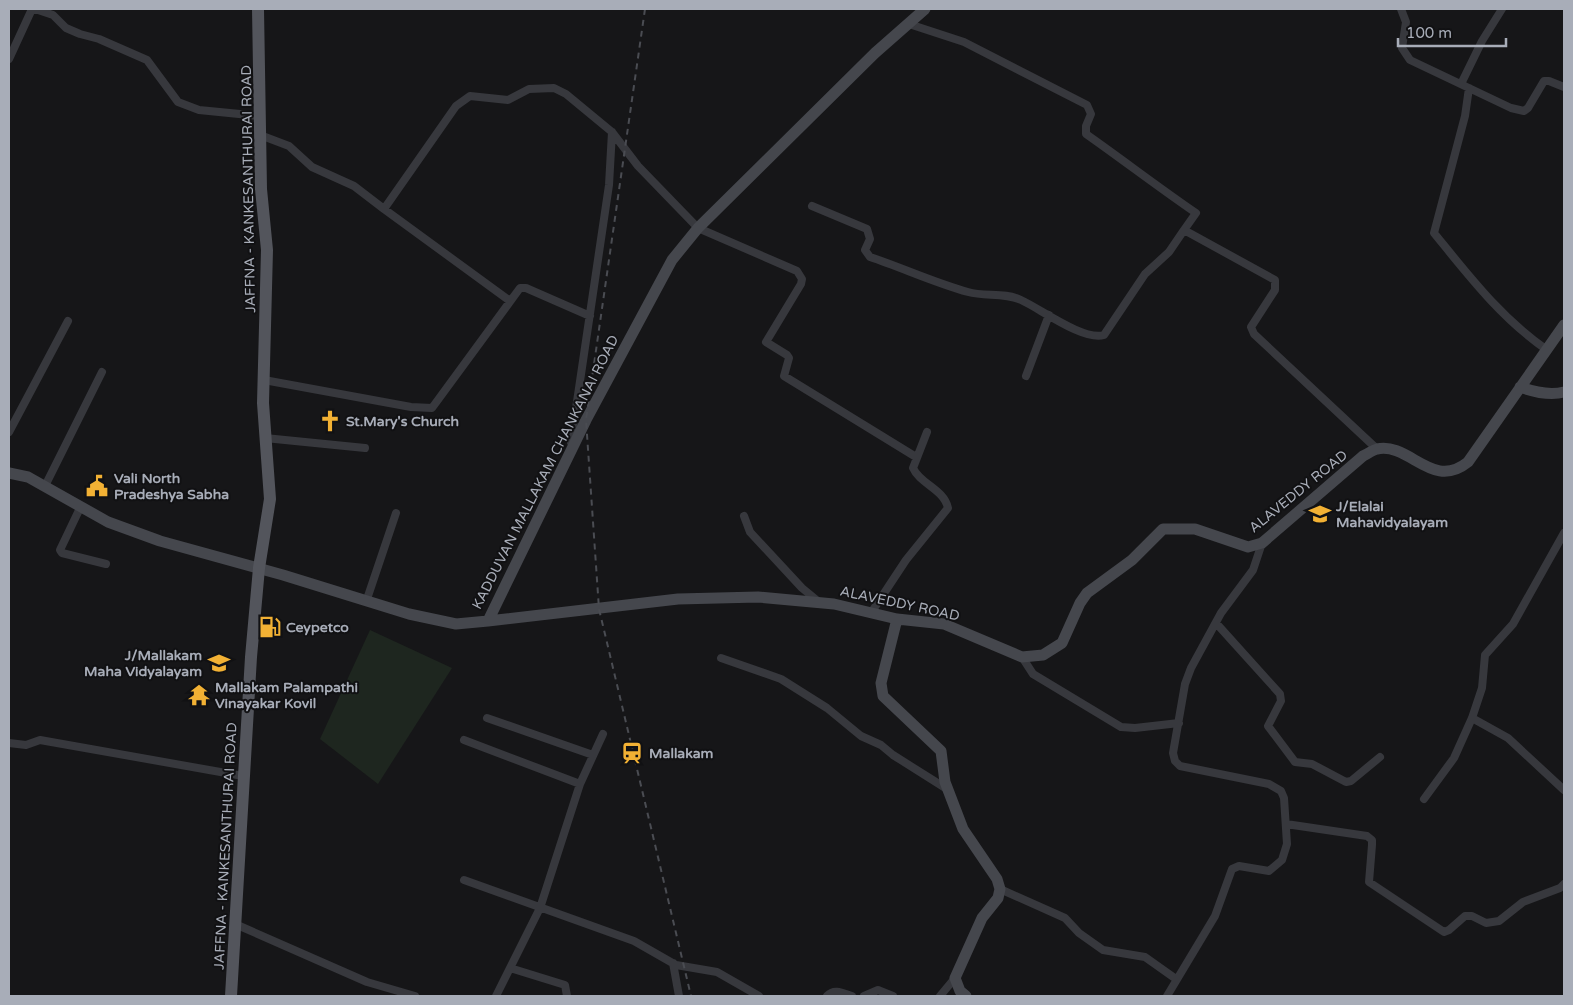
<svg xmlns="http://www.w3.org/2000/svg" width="1573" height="1005" font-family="'Varela Round',sans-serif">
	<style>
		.green { fill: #1e261f }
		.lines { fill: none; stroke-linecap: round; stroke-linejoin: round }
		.street { stroke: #37383d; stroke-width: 8 }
		.secondary { stroke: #45474d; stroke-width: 11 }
		.primary { stroke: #53555c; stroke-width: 12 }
		.rail { stroke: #4a4c52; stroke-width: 2; stroke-dasharray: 6 5; stroke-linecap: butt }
		.labels { text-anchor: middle; stroke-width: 4; stroke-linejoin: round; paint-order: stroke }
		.street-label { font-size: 14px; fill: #a8adb8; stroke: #111113 }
		.poi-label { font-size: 14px; font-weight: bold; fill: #a8adb8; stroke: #111113; text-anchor: start }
	</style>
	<rect width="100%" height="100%" fill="#161618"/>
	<path class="green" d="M 370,630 L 452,668 L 378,784 L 320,739 Z"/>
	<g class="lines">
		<path class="street" d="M 35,9 L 53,15 L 66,28 L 80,34 L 99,39 L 147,60 L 178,102 L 199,110 L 260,116
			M 1401,9 L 1406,22 L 1402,48 L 1410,60 L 1511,108 L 1524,111 L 1528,108 L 1544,81 L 1549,81 L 1564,87
			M 909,24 L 964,42 L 1087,105 L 1091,114 L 1086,126 L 1086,134 C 1123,160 1158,187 1196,213 L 1184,230 L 1275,280 L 1275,290 L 1251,327 L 1254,334 L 1377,449
			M 9,59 L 32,9
			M 1461,84 L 1482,41 L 1502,9
			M 1469,88 L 1465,116 L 1434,233 C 1469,276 1501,318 1547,350
			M 260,135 L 289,146 L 312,167 L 354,186 L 384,209 L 456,106 L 470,96 L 508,100 L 529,89 L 554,88 L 566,94 L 612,132 L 638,166 L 698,228 L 797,271 L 802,279 L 801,284 L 766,342 L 787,355 L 789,358 L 784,376 L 916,457
			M 812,206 L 867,229 L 870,239 L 865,250 L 870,257 C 903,268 935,283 968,292 C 985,297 1004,292 1021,300 C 1041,309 1083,341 1104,335 L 1145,274 L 1169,252 L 1184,230
			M 384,209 L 510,301
			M 1026,376 L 1049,315
			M 264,380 L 411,407 L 432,408 L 520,288 L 526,288 L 590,316
			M 9,432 L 68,321
			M 265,438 L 365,448
			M 571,442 L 609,185 L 612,132
			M 45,486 L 102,372
			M 81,506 L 60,550 L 62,553 L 106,564
			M 744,516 L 750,532 L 802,588 L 819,602
			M 367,599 L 396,513
			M 871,613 L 906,560 L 948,508 C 944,489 920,484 913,468 L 927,432
			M 1216,623 L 1280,694 L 1281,701 L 1268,726 L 1295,762 L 1312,764 L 1346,782 L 1351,781 L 1380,757
			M 1022,657 L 1033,674 L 1121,727 L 1135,728 L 1179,723
			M 721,658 L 781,679 L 827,708 L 861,736 L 881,745 L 893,755 L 947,789
			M 487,718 L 593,755
			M 1472,718 L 1508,738 L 1564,790
			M 464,740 L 580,784
			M 9,743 L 26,745 L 40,740 L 243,776
			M 1424,799 L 1454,758 L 1472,718 L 1482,688 L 1485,655 L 1513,624 L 1564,533
			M 1286,824 L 1367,836 L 1372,840 L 1372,845 L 1369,882 L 1444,932 L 1449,930 L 1465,916 L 1472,916 L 1486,923 L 1499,921 L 1523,902 L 1560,888 L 1564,884
			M 464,880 L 634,941 L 676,965 L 717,972 L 759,996
			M 1000,889 L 1065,918 L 1079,933 L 1103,950 L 1145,957 L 1176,979
			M 235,924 L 367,982 L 415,996
			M 673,963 L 679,996
			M 510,968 L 565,985 L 567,996
			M 496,996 L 540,908 L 580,784 L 603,734
			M 827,996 C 834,988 843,993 852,996
			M 864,996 L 878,990 L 893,996
			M 940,996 L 955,978
			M 1167,996 L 1215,916 L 1232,869 L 1239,866 L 1269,871 L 1282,860 L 1287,844 L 1284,798 L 1281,791 L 1269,784 L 1180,766 L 1175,761 L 1173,753 L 1185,684 L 1191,668 L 1221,613 L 1253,570 L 1262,543"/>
		<path class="secondary" d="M 1520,387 C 1534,392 1549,396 1564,392
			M 9,473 L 28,477 L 108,522 L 160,541 L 283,575 L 409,614 L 456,624 L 488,621 L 586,420 L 672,260 L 698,228 L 875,53 L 925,9
			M 897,619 L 881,683 L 883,696 L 941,751 L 945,782 L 963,829 L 997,879 L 1000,889 L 998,898 L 982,918 L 955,978 L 960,991 L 966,996
			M 488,621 L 678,599 L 758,597 L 834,604 L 897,619 L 944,624 L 1022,657 L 1043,655 L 1062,643 L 1080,603 L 1087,593 L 1132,560 L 1163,529 L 1195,529 L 1248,547 L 1262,543 L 1363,456 C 1367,454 1373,450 1377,449 C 1410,442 1432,491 1468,462 L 1564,325"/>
		<path class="primary" d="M 231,996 L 251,657 L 259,568 L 270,499 L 263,403 L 267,250 L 261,189 L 258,9"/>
		<path class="rail" d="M 645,9 L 586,420 L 599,609 L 691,996"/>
	</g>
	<defs>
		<g id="church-bare" transform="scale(1.725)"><path d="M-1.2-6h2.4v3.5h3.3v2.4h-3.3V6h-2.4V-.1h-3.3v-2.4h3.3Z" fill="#f2b134" stroke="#111113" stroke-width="2.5" paint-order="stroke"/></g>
		<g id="civic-bare" transform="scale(1.725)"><path d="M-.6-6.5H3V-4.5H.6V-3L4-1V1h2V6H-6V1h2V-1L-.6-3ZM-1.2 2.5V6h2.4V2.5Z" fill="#f2b134" stroke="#111113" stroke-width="2.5" paint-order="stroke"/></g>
		<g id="school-bare" transform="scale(1.725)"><path d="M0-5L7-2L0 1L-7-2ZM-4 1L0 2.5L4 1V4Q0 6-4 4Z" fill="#f2b134" stroke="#111113" stroke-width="2.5" paint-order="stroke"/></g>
		<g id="fuel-bare" transform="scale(1.725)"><path d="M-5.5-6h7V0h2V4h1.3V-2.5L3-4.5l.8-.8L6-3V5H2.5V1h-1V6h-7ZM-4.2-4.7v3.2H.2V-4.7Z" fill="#f2b134" stroke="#111113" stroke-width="2.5" paint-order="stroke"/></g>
		<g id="temple-bare" transform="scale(1.725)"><path d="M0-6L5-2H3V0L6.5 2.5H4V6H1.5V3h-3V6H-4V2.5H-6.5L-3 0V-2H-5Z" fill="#f2b134" stroke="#111113" stroke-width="2.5" paint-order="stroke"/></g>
		<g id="station-bare" transform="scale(1.725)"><path d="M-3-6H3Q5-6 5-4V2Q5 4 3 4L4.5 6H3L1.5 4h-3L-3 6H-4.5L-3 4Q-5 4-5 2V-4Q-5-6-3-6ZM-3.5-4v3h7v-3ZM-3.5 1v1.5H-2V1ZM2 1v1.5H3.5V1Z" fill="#f2b134" stroke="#111113" stroke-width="2.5" paint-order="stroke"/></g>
	</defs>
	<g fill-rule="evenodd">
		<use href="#church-bare" x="330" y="421"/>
		<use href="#civic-bare" x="97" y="486"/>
		<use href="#school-bare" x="1320" y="514"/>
		<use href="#fuel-bare" x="270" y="627"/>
		<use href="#school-bare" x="219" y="663"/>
		<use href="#temple-bare" x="199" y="695"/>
		<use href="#station-bare" x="632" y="753"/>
	</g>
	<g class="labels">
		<g class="street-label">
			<text transform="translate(248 189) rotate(-91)" y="5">JAFFNA - KANKESANTHURAI ROAD</text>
			<text transform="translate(545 472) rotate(-63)" y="5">KADDUVAN MALLAKAM CHANKANAI ROAD</text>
			<text transform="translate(1298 491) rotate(-39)" y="5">ALAVEDDY ROAD</text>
			<text transform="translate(900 603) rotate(12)" y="5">ALAVEDDY ROAD</text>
			<text transform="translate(225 846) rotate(-87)" y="5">JAFFNA - KANKESANTHURAI ROAD</text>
		</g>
		<g class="poi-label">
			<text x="346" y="426">St.Mary's Church</text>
			<text x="114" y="483">Vali North<tspan x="114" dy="16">Pradeshya Sabha</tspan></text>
			<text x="1336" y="511">J/Elalai<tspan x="1336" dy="16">Mahavidyalayam</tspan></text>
			<text x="286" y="632">Ceypetco</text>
			<text x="202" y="660" text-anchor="end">J/Mallakam<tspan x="202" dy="16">Maha Vidyalayam</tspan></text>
			<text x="215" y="692">Mallakam Palampathi<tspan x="215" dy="16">Vinayakar Kovil</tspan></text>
			<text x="649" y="758">Mallakam</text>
		</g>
	</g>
	<rect width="1573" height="1005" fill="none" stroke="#a8adb8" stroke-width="20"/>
	<path d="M1398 38v8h108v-8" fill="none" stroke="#a8adb8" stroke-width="2.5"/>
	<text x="1406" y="38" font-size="15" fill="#a8adb8" stroke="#111113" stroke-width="4" paint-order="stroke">100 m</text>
</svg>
